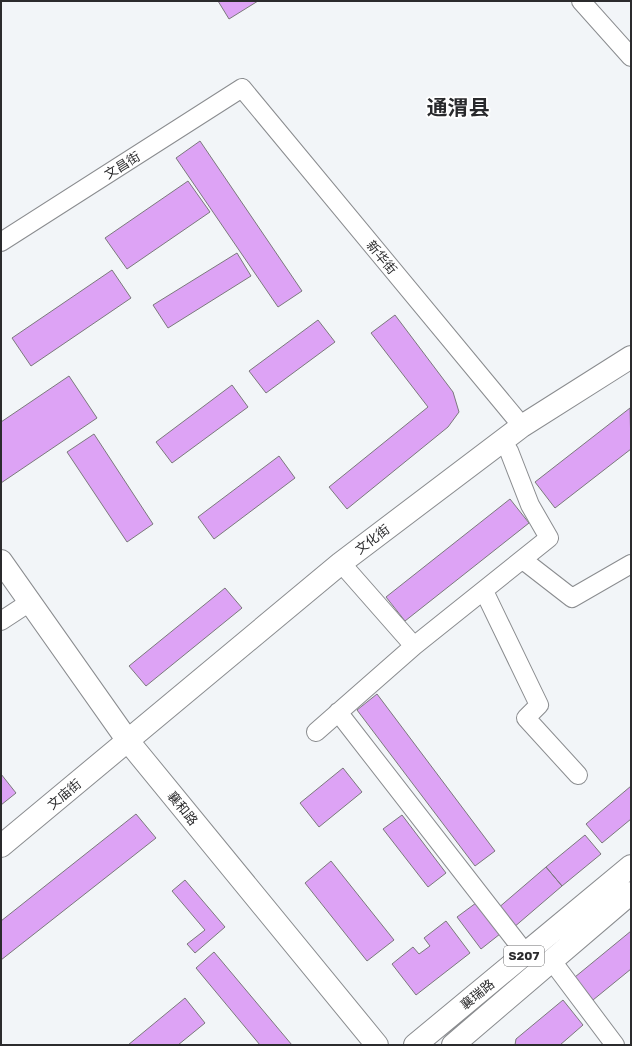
<svg xmlns="http://www.w3.org/2000/svg" width="632" height="1046" font-family="Rubik,'Noto Sans SC',sans-serif">
	<style>
		.building { fill: #dda3f5; stroke: #7b797c }
		.lines { fill: none; stroke-linecap: round; stroke-linejoin: round }
		.minor-casing { stroke: #8a8c8f; stroke-width: 20 }
		.major-casing { stroke: #8a8c8f; stroke-width: 24 }
		.minor { stroke: #fff; stroke-width: 18 }
		.major { stroke: #fff; stroke-width: 22 }
		.labels { text-anchor: middle; stroke-width: 3.5; stroke-linejoin: round; paint-order: stroke }
		.shield { fill: #fff; stroke: #6b6b6c; stroke-width: 1 }
		.shield-label { font-size: 12px; font-weight: bold; fill: #2b2b2d }
		.street-label { font-size: 13px; fill: #2b2b2d; stroke: #fff }
		.town-label { font-size: 21px; font-weight: bold; fill: #28292c; stroke: #fff }
	</style>
	<rect width="100%" height="100%" fill="#f2f5f8"/>
	<path class="building" d="M 218,1 L 258,1 L 229,19 Z
		M 200,141 L 302,291 L 278,307 L 176,158 Z
		M 188,181 L 210,212 L 127,269 L 105,238 Z
		M 237,253 L 251,276 L 168,328 L 153,305 Z
		M 112,270 L 131,298 L 31,366 L 12,338 Z
		M 395,315 L 453,392 L 459,412 L 448,427 L 347,509 L 329,487 L 428,407 L 371,333 Z
		M 318,320 L 335,342 L 266,393 L 249,371 Z
		M 69,376 L 97,418 L 1,483 L 1,422 Z
		M 232,385 L 248,407 L 172,463 L 156,442 Z
		M 630,408 L 631,449 L 555,508 L 535,482 Z
		M 94,434 L 153,524 L 127,542 L 67,452 Z
		M 279,456 L 295,478 L 214,539 L 198,517 Z
		M 510,499 L 529,523 L 405,621 L 386,597 Z
		M 225,588 L 242,608 L 146,686 L 129,666 Z
		M 377,694 L 495,851 L 475,866 L 357,710 Z
		M 343,768 L 362,792 L 319,827 L 300,803 Z
		M 1,774 L 16,793 L 1,805 Z
		M 631,786 L 631,819 L 602,843 L 586,824 Z
		M 136,814 L 156,838 L 1,960 L 1,921 Z
		M 402,815 L 446,873 L 428,887 L 383,829 Z
		M 585,835 L 601,854 L 562,886 L 546,867 Z
		M 331,861 L 394,940 L 367,961 L 305,883 Z
		M 546,867 L 562,886 L 513,928 L 497,909 Z
		M 185,880 L 225,927 L 195,953 L 187,944 L 205,930 L 172,891 Z
		M 476,903 L 500,934 L 481,949 L 457,917 Z
		M 446,921 L 470,953 L 416,995 L 392,964 L 413,947 L 419,954 L 430,946 L 424,938 Z
		M 631,931 L 631,969 L 593,1000 L 575,977 Z
		M 214,952 L 292,1045 L 260,1045 L 196,968 Z
		M 185,998 L 205,1023 L 178,1045 L 128,1045 Z
		M 563,1000 L 583,1025 L 560,1045 L 515,1045 L 516,1039 Z"/>
	<g class="lines">
		<g class="minor-casing">
			<path id="minor" d="M 581,1 L 631,57
				M 1,242 L 242,88 L 522,426
				M 523,560 L 572,598 L 631,564
				M 484,591 L 539,705 L 526,718 L 578,775
				M 1,621 L 30,602
				M 414,646 L 549,538 L 530,505 L 509,451
				M 338,712 L 526,954
				M 316,732 L 414,646 L 341,563
				M 552,961 L 615,1045"/>
		</g>
		<g class="major-casing">
			<path id="major" d="M 1,561 L 128,741 L 377,1045
				M 1,846 L 341,563 L 522,426 L 631,357
				M 415,1045 L 631,866
				M 453,1045 L 631,893"/>
		</g>
		<use href="#minor" class="minor"/>
		<use href="#major" class="major"/>
	</g>
	<g class="labels">
		<rect class="shield" x="504" y="946" width="40" height="20" rx="3"/>
		<g class="shield-label">
			<text x="524" y="960">S207</text>
		</g>
		<g class="street-label">
			<text transform="translate(122 165) rotate(-32)" y="5">文昌街</text>
			<text transform="translate(382 257) rotate(50)" y="5">新华街</text>
			<text transform="translate(372 539) rotate(-37)" y="5">文化街</text>
			<text transform="translate(64 794) rotate(-40)" y="5">文庙街</text>
			<text transform="translate(183 808) rotate(51)" y="5">襄和路</text>
			<text transform="translate(477 994) rotate(-39)" y="5">襄瑞路</text>
		</g>
		<g class="town-label">
			<text x="458" y="115">通渭县</text>
		</g>
	</g>
	<rect width="632" height="1046" fill="none" stroke="#2b2b2d" stroke-width="4"/>
</svg>
